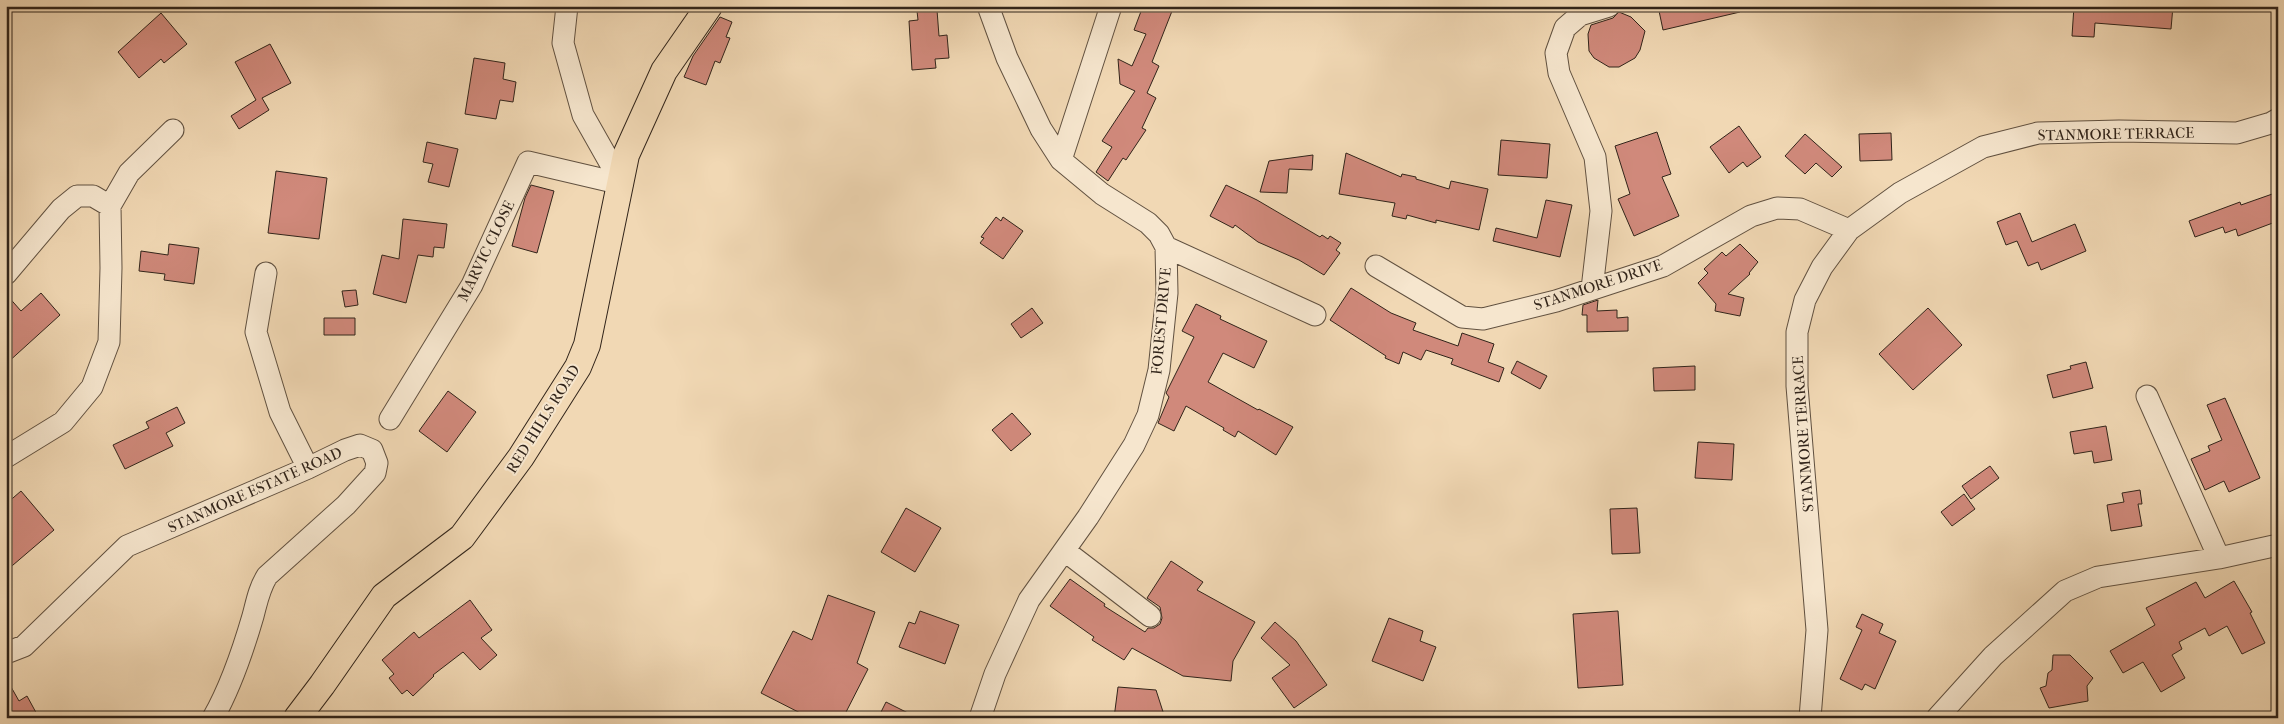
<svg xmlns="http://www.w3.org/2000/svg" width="2284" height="724" font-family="'IM FELL French Canon',serif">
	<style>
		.building { fill: #d0897b; stroke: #31241a }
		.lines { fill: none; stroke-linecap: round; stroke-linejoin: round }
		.minor-casing { stroke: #615140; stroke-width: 23 }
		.major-casing { stroke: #31241a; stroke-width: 28 }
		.minor { stroke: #f6e6ce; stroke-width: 21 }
		.major { stroke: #f1d8b4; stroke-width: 26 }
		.labels { text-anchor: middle; stroke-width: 4; stroke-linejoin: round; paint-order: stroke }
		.street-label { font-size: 15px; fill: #31241a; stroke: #f6e6ce }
	</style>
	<rect width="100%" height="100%" fill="#f1d8b4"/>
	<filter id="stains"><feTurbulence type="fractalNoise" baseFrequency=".004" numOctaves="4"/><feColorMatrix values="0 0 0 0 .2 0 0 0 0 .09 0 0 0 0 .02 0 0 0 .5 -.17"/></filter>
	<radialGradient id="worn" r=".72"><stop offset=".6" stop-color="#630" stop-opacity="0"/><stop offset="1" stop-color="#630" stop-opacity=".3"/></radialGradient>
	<path class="building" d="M 1143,6 L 1174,6 L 1152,62 L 1159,66 L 1147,93 L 1156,98 L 1142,128 L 1146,130 L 1126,160 L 1123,158 L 1108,181 L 1096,172 L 1112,147 L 1102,141 L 1135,91 L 1120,84 L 1118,59 L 1132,66 L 1146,34 L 1134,30 Z
		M 1658,6 L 1739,6 L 1740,12 L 1663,30 Z
		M 2074,6 L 2173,6 L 2171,29 L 2095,23 L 2094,37 L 2072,36 Z
		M 937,10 L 939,36 L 947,35 L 949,58 L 935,59 L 936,68 L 912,70 L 909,21 L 918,20 L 917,11 Z
		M 1619,12 L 1631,17 L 1645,31 L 1640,50 L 1635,58 L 1619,67 L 1609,67 L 1594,58 L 1589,51 L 1588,34 L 1591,25 L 1613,18 Z
		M 161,13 L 187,44 L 164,63 L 161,59 L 139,78 L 118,52 Z
		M 720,17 L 732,22 L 726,37 L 730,38 L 720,63 L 715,61 L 706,85 L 684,77 L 693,56 Z
		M 270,44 L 291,83 L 262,98 L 269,110 L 239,129 L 231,116 L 256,100 L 235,62 Z
		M 474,58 L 505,63 L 503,79 L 516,82 L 513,102 L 500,100 L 496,119 L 465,114 Z
		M 1739,126 L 1761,157 L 1747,167 L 1743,162 L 1729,173 L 1710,147 Z
		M 1657,132 L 1671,174 L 1662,177 L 1679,216 L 1634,236 L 1618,199 L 1630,194 L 1615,146 Z
		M 1891,133 L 1892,160 L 1860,161 L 1859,134 Z
		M 1805,134 L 1842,167 L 1832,177 L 1816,163 L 1805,174 L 1785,156 Z
		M 1501,140 L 1550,144 L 1547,178 L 1498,175 Z
		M 427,142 L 458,149 L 449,187 L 428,182 L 433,164 L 423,162 Z
		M 1346,153 L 1401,177 L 1402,174 L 1416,177 L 1416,179 L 1449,189 L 1451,181 L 1488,189 L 1479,230 L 1436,220 L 1436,223 L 1407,215 L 1406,219 L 1392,216 L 1395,203 L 1339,194 Z
		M 1313,155 L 1312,170 L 1289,169 L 1287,193 L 1260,192 L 1269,161 Z
		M 276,171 L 327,178 L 319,239 L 268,233 Z
		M 531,185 L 554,191 L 537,253 L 512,246 L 525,198 Z
		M 1226,185 L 1257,200 L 1320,237 L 1322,235 L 1328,239 L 1330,236 L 1341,243 L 1336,250 L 1340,253 L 1324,275 L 1299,260 L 1258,242 L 1235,225 L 1233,228 L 1210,216 Z
		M 2278,192 L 2278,221 L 2238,236 L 2236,229 L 2225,233 L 2223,227 L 2195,237 L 2189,221 L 2240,202 L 2241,205 Z
		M 1546,200 L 1572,205 L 1560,257 L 1493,241 L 1496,228 L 1537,238 Z
		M 2020,213 L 2032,242 L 2075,224 L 2086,251 L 2041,270 L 2038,262 L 2028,266 L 2017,241 L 2006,245 L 1997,222 Z
		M 996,217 L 1001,221 L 1003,217 L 1023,231 L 1003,259 L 980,243 L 984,238 L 981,237 Z
		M 403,219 L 447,224 L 444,248 L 434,247 L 433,257 L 418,255 L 406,303 L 373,294 L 382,255 L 399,259 Z
		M 169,244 L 199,248 L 194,284 L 164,280 L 165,274 L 139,271 L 141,251 L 168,255 Z
		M 1740,244 L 1758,262 L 1749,273 L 1750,274 L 1728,294 L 1744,298 L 1740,316 L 1715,311 L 1716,304 L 1698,283 L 1708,273 L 1704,269 L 1722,252 L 1726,256 Z
		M 1351,288 L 1391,313 L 1416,323 L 1413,330 L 1458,346 L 1462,333 L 1494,344 L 1488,362 L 1504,368 L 1499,382 L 1451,364 L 1453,359 L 1426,350 L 1421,360 L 1403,352 L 1399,364 L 1385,358 L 1386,356 L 1330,320 Z
		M 356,290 L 358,305 L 345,307 L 342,291 Z
		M 41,293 L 60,315 L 6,364 L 6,294 L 21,311 Z
		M 1598,300 L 1597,311 L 1617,310 L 1617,318 L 1628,317 L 1628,331 L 1587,332 L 1587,315 L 1582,315 L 1583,305 Z
		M 1196,304 L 1221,316 L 1220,319 L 1267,341 L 1254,368 L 1223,353 L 1208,382 L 1258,410 L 1259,409 L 1293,427 L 1276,455 L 1238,431 L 1235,437 L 1223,430 L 1224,428 L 1186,406 L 1174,431 L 1158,423 L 1169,397 L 1166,393 L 1194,337 L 1182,331 Z
		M 1032,308 L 1043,323 L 1021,338 L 1011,324 Z
		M 1928,308 L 1962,345 L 1913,390 L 1879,354 Z
		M 324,318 L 355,318 L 355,335 L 324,335 Z
		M 1517,361 L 1547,376 L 1540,389 L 1511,373 Z
		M 2086,362 L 2093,388 L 2053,398 L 2047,375 L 2071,369 L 2070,366 Z
		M 1695,366 L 1695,390 L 1654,391 L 1653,368 Z
		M 448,391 L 476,412 L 447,452 L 419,431 Z
		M 2225,398 L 2260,478 L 2229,492 L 2224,481 L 2205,490 L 2191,459 L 2210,451 L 2208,446 L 2222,440 L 2207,405 Z
		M 177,407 L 185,423 L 166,433 L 173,446 L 125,469 L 113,445 L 149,428 L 146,422 Z
		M 1012,413 L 1031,434 L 1011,451 L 992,430 Z
		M 2106,426 L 2112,460 L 2094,463 L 2092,451 L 2074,454 L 2070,432 Z
		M 1698,442 L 1734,444 L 1732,480 L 1695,478 Z
		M 1990,466 L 1999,478 L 1971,499 L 1962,486 Z
		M 2140,490 L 2142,504 L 2138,504 L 2142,526 L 2111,531 L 2107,505 L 2124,502 L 2122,493 Z
		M 21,491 L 54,530 L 6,571 L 6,504 Z
		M 1964,494 L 1975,509 L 1952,526 L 1941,512 Z
		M 906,508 L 941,528 L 915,572 L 881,552 Z
		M 1637,508 L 1640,553 L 1612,554 L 1610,509 Z
		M 1171,561 L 1203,582 L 1197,590 L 1255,622 L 1233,661 L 1231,681 L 1183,676 L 1132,648 L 1124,660 L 1092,640 L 1094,637 L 1050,606 L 1070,579 L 1105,604 L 1104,606 L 1145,632 L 1148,628 L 1154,628 L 1160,624 L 1162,618 L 1160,607 L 1147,598 Z
		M 2234,581 L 2252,612 L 2250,613 L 2265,643 L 2242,654 L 2227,626 L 2209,636 L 2205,628 L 2179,642 L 2182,649 L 2172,655 L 2185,678 L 2161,692 L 2143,662 L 2123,673 L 2110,651 L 2155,625 L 2146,608 L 2196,582 L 2205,598 Z
		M 828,595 L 875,612 L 857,663 L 868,669 L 843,718 L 810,718 L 761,693 L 793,631 L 812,640 Z
		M 470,600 L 492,630 L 481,638 L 497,655 L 480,670 L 463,652 L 433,675 L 434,676 L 413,696 L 407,690 L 402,694 L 389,678 L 394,674 L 382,660 L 414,632 L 419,638 Z
		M 920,611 L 959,625 L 945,664 L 899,647 L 909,622 L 915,624 Z
		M 1618,611 L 1623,685 L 1578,688 L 1573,614 Z
		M 1862,614 L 1883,624 L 1879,633 L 1896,641 L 1875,689 L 1865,684 L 1862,690 L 1840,679 L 1862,630 L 1856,627 Z
		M 1389,618 L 1423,631 L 1420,641 L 1436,647 L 1423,681 L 1372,661 Z
		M 1275,622 L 1296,641 L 1327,685 L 1294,708 L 1272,678 L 1290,665 L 1261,638 Z
		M 2053,655 L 2070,655 L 2093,678 L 2087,686 L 2088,701 L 2049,708 L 2040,688 L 2046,686 L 2048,673 L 2052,670 Z
		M 6,678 L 19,701 L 27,696 L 39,718 L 6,718 Z
		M 1118,687 L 1156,690 L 1165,718 L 1114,718 Z
		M 886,702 L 918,718 L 878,718 Z"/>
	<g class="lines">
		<g class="minor-casing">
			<path id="minor" d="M 567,6 L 563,43 L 583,115 L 622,184
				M 1061,160 L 1111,6
				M 1166,247 L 1315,315
				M 1376,266 L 1462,317 L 1483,319 L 1556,301 L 1663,266 L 1751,216 L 1777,208 L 1800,209 L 1849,230
				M 266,273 L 256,332 L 280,412 L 308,468
				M 6,274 L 61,209 L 77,196 L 93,196 L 110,206
				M 1592,289 L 1601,211 L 1595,157 L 1559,73 L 1556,53 L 1565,28 L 1580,15 L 1609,6
				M 2147,396 L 2219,558
				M 390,419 L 472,285 L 528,162 L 622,184
				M 6,457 L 63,422 L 92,387 L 109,342 L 111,268 L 110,206 L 129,173 L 173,130
				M 1065,551 L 1150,616
				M 6,653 L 24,646 L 127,546 L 308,468 L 345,450 L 360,445 L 372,450 L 377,463 L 375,473 L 346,505 L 267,576 C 259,589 257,601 253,616 C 244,647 229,690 213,718
				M 980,718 L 995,674 L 1029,600 L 1088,517 L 1134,445 L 1148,415 L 1159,370 L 1167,293 L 1166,247 L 1159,234 L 1148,223 L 1102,194 L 1061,160 L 1041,129 L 1007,58 L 988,6
				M 1810,718 L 1817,630 L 1797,386 L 1797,332 L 1805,300 L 1822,267 L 1849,230 L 1900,193 L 1983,147 L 2038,133 L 2119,131 L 2237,133 L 2271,123 L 2278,119
				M 1937,718 L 1993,656 L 2065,591 L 2098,577 L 2219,558 L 2278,545"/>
		</g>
		<g class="major-casing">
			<path id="major" d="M 297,718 L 322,685 L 384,596 L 462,537 L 521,457 L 578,367 L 587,345 L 626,155 L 664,71 L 709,6"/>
		</g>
		<use href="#minor" class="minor"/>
		<use href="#major" class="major"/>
	</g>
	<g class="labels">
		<g class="street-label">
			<text transform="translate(2116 134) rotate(-1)" y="5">STANMORE TERRACE</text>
			<text transform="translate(486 251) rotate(-64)" y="5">MARVIC CLOSE</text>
			<text transform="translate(1598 285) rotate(-18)" y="5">STANMORE DRIVE</text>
			<text transform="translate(1161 321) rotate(-85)" y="5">FOREST DRIVE</text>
			<text transform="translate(543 419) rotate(-58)" y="5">RED HILLS ROAD</text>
			<text transform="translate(1803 434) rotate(-94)" y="5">STANMORE TERRACE</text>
			<text transform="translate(255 490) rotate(-24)" y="5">STANMORE ESTATE ROAD</text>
		</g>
	</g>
	<rect width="2284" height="724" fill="none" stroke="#f1d8b4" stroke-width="25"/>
	<rect x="8" y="8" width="2269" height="709" fill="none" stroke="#31241a" stroke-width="2.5"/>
	<rect x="12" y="12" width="2259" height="699" fill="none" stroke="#31241a"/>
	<rect width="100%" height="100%" filter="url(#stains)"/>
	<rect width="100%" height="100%" fill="url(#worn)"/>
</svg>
